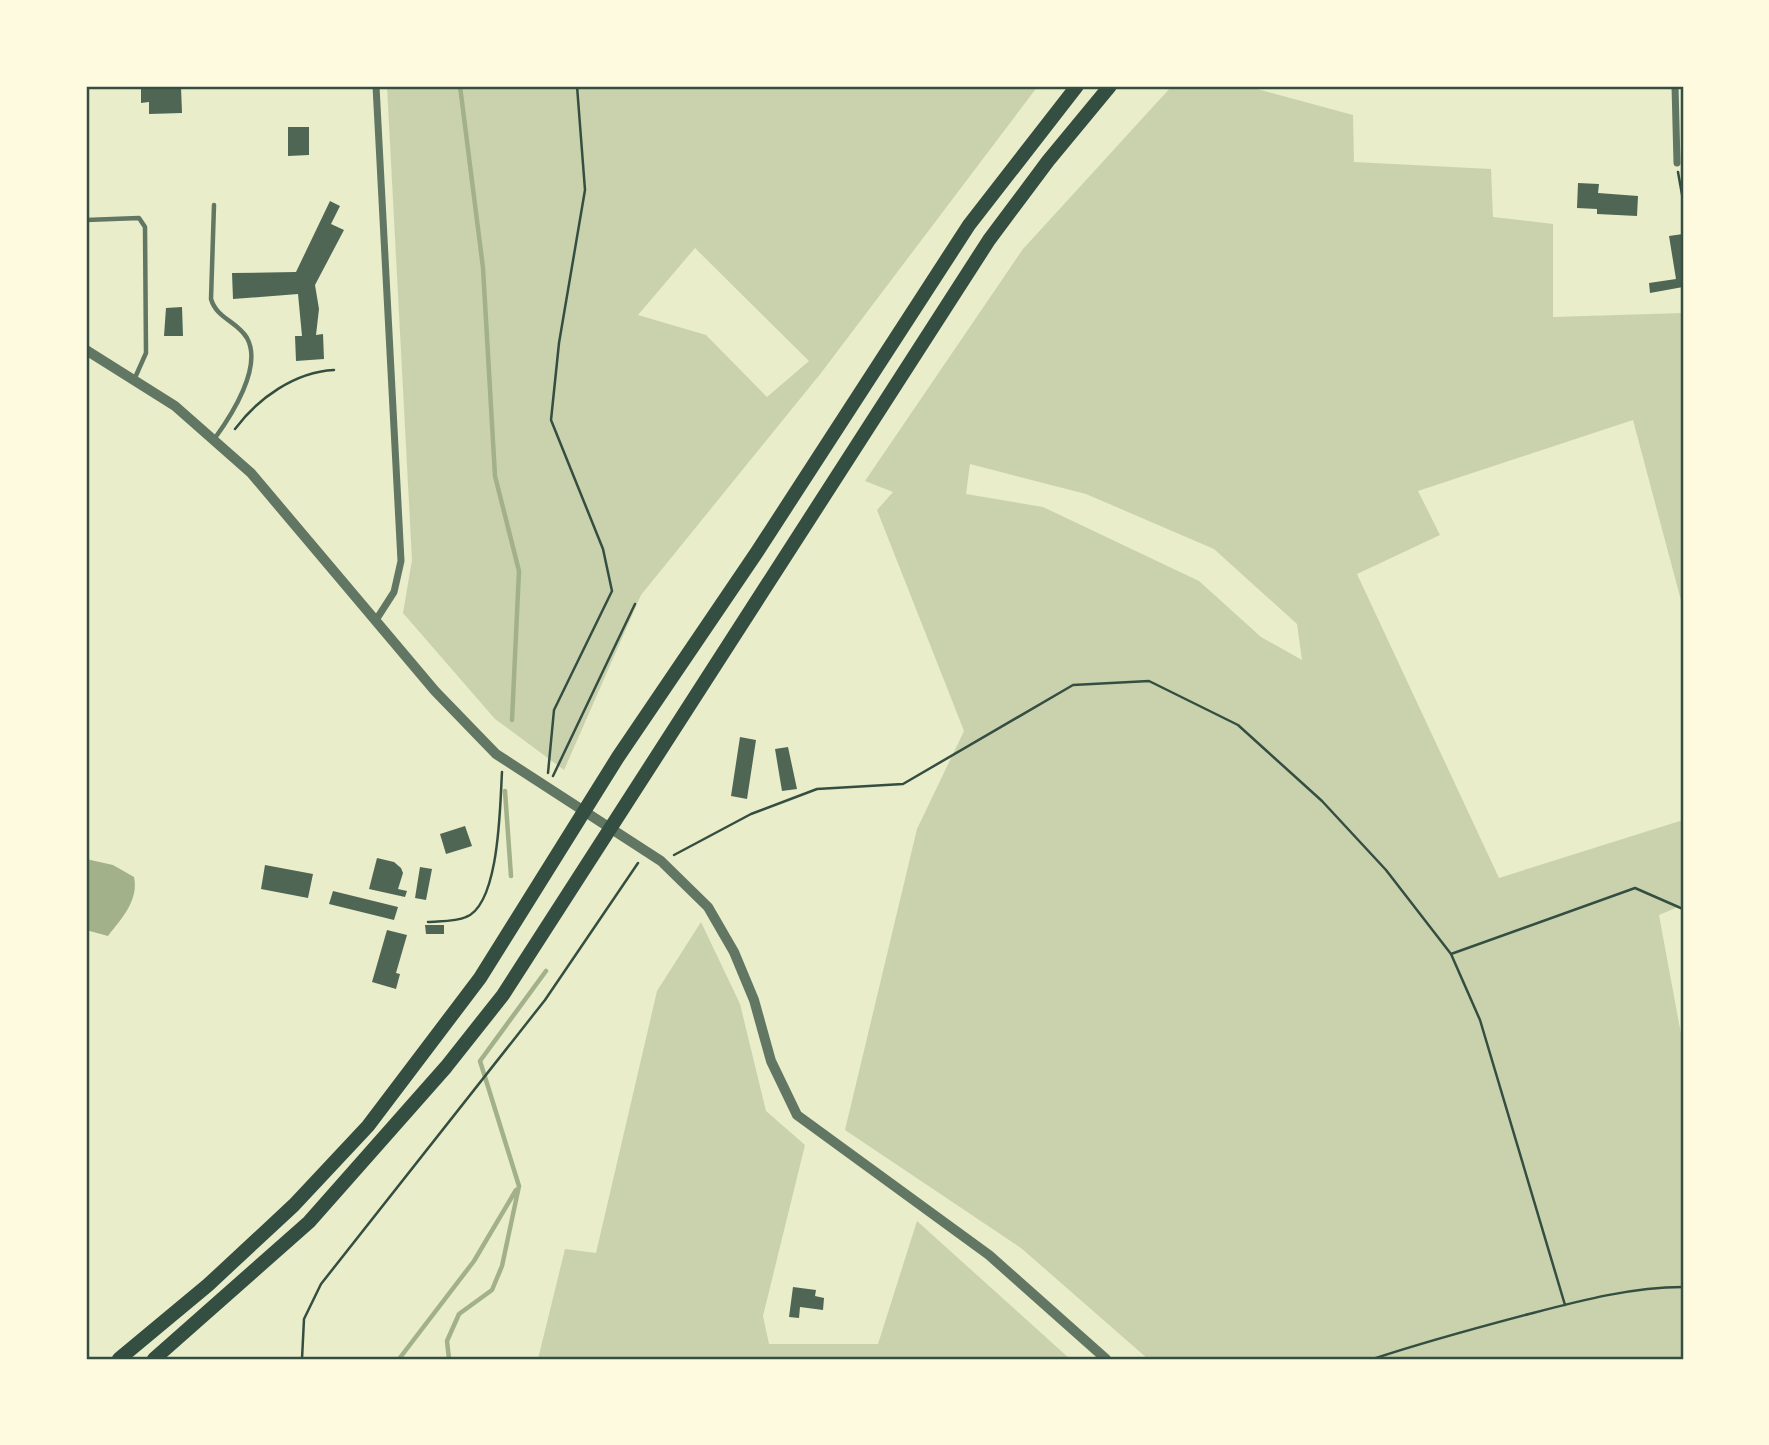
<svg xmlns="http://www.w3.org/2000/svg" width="1769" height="1445" font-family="'Roboto Serif',serif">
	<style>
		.green { fill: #cad2ad; fill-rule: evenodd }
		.water { fill: #a3b18a }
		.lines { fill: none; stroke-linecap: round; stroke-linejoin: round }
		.stream { stroke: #a3b18a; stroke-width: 4.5 }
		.building { fill: #4f6655 }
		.path { stroke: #344e41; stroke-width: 2.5 }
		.service { stroke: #617663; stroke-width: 4.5 }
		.minor { stroke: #617663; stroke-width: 7 }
		.tertiary { stroke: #617663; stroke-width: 10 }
		.trunk { stroke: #344e41; stroke-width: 14 }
		.neatline { fill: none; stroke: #344e41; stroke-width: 2.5 }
	</style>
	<rect width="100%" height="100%" fill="#e9edc9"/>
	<path class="green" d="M 387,86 L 1038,86 L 821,373 L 641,595 L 564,770 L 495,719 L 403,613 L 412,560 ZM 695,248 L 809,361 L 767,397 L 706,335 L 638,315 Z
		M 1172,86 L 1246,86 L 1353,115 L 1354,162 L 1491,169 L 1493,217 L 1553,224 L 1553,317 L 1683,313 L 1683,608 L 1633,420 L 1418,491 L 1440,535 L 1357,574 L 1499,878 L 1683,820 L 1683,905 L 1659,915 L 1683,1045 L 1683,1359 L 1148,1359 L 1021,1248 L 845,1130 L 917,829 L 964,731 L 877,510 L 893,492 L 865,481 L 1023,249 ZM 970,464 L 1086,494 L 1214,549 L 1297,624 L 1302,660 L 1261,637 L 1199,581 L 1043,507 L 966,494 Z
		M 701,922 L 740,1004 L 766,1111 L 805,1145 L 763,1316 L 769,1344 L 878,1344 L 917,1221 L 1070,1359 L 538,1359 L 565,1249 L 596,1253 L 657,991 Z"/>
	<path class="water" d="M 86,859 L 113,865 L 134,877 C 139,900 122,918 108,936 L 86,930 Z"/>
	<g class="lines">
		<path class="stream" d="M 460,86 L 483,268 L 495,476 L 519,571 L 512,720
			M 505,791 L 511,876
			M 399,1359 L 474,1261 L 516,1190
			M 449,1359 L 447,1341 L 459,1314 L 492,1290 L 502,1266 L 519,1186 L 480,1061 L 546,971"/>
	</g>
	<path class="building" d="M 181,87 L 182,113 L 149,114 L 149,102 L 141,103 L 141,89 Z
		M 288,127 L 309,127 L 309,155 L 288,156 Z
		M 1578,183 L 1599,184 L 1598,193 L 1638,196 L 1637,216 L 1597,214 L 1597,209 L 1577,208 Z
		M 330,201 L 340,206 L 331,224 L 344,230 L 315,285 L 319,309 L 316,335 L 323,334 L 324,359 L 296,361 L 295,336 L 302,336 L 298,294 L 233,299 L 232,273 L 296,272 Z
		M 1683,234 L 1683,287 L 1650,293 L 1649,283 L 1676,279 L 1669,236 Z
		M 182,307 L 183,336 L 164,336 L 166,308 Z
		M 740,737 L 756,740 L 747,799 L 731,796 Z
		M 788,747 L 797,789 L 782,791 L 775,749 Z
		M 465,826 L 472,846 L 446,854 L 440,834 Z
		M 377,858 L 394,862 L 401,868 L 403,873 L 398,889 L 407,891 L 405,897 L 369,889 Z
		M 265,865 L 313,874 L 308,898 L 261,889 Z
		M 420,867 L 432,869 L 426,900 L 415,898 Z
		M 333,891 L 398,907 L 394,920 L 329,904 Z
		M 425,925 L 444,925 L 444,934 L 426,934 Z
		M 387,930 L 407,935 L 396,973 L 400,974 L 396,989 L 372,982 Z
		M 793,1287 L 816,1290 L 815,1296 L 824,1298 L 823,1310 L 800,1307 L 799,1318 L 789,1317 Z"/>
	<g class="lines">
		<path class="path" d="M 1678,172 L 1683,200
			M 235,429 C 258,398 295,372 334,370
			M 548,773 L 554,710 L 612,591 L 603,549 L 551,420 L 559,343 L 585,190 L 577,86
			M 553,776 L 635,604
			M 674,855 L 751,814 L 817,789 L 903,784 L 1073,685 L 1149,681 L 1238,725 L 1322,801 L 1386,870 L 1451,954 L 1480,1020 L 1565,1305
			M 428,922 C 439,921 456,922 466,917 C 500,904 500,803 502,772
			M 1451,954 L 1635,888 L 1683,909
			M 302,1359 L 304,1319 L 321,1284 L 545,1000 L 638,863
			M 1373,1359 C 1424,1342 1476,1328 1529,1314 C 1579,1301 1631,1287 1683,1287"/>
		<path class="service" d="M 214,205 L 211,299 C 217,319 237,321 247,338 C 263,367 231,416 215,438
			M 86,220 L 139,218 L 145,227 L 146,353 L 134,380"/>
		<path class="minor" d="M 376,86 L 401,561 L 394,592 L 376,620
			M 1675,86 L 1677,163"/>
		<path class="tertiary" d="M 86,350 L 175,406 L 251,473 L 435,691 L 496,754 L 661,861 L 708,907 L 734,952 L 754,1000 L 771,1061 L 797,1115 L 989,1255 L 1106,1359"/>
		<path class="trunk" d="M 119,1359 L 208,1285 L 294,1205 L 368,1126 L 480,978 L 618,757 L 757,552 L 969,225 L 1077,86
			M 154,1359 L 309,1222 L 446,1067 L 503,995 L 989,240 L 1048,161 L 1110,86"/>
	</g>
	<rect width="1769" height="1445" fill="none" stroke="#fefae0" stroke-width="175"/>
	<rect x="88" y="88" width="1594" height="1270" class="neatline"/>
</svg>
